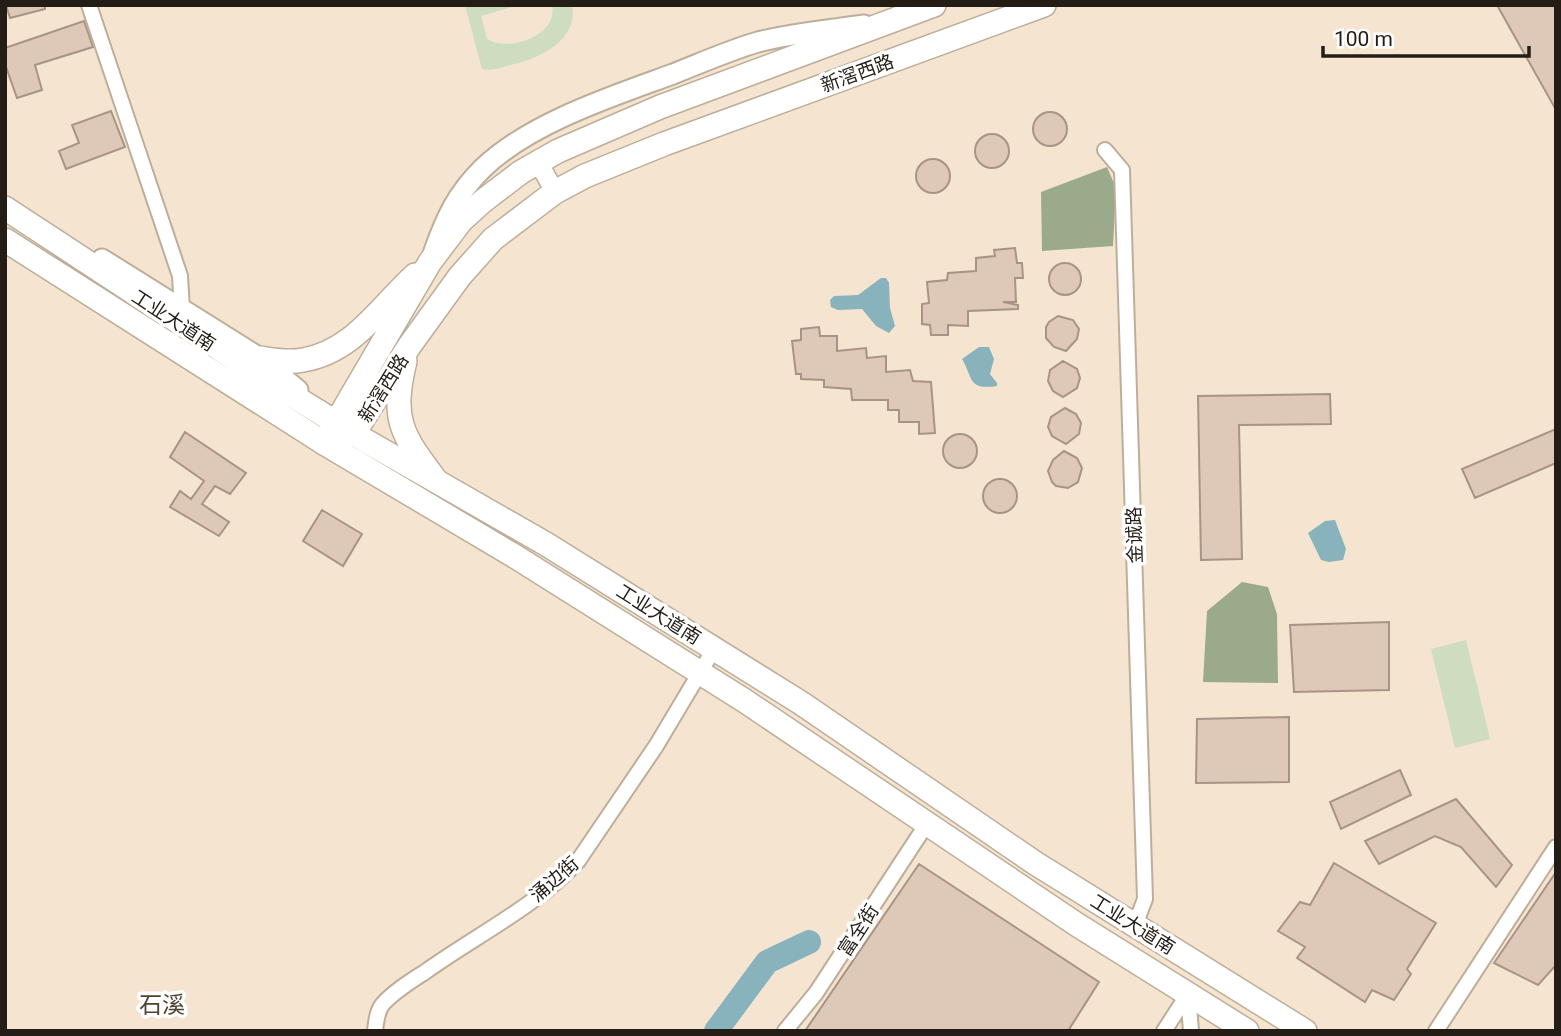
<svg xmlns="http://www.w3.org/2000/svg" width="1561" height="1036" font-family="Roboto,'Noto Sans SC',sans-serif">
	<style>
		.green { fill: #cedcbf }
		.forest { fill: #9baa8a }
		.water { fill: #88b3bd }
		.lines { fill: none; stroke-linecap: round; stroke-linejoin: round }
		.river { stroke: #88b3bd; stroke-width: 24 }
		.building { fill: #dec8b8; stroke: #a89484; stroke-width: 2 }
		.minor-casing { stroke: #bdae9a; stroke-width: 18 }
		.tertiary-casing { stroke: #bdae9a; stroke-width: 21 }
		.secondary-casing { stroke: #bdae9a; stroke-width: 23 }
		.primary-casing { stroke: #bdae9a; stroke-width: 26 }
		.trunk-casing { stroke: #bdae9a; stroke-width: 26 }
		.minor { stroke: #fff; stroke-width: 14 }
		.tertiary { stroke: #fff; stroke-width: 18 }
		.secondary { stroke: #fff; stroke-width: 19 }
		.primary { stroke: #fff; stroke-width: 23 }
		.trunk { stroke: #fff; stroke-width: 23 }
		.labels { text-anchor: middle; stroke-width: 7; stroke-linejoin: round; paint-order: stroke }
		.street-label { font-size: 19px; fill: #231d16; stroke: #fff }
		.quarter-label { font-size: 23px; fill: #4e4230; stroke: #fff }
	</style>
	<rect width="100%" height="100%" fill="#f5e5d0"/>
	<path class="green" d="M 465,5 L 519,5 L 481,16 L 487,39 C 509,53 559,35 552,5 L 572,5 C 579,41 538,59 510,65 C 500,68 492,71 482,69 Z
		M 1466,640 L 1490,739 L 1455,748 L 1431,649 Z"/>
	<path class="forest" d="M 1107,167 L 1116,188 L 1113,246 L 1042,251 L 1041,192 Z
		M 1242,582 L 1268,587 L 1277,614 L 1278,683 L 1203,682 L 1207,611 Z"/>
	<path class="water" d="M 881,278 L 886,278 L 889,283 L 890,308 L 895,326 L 889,333 L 876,326 L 862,309 L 838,310 L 831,307 L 830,300 L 834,296 L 858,295 Z
		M 979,347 L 989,347 L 994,359 L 990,374 L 997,383 L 997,386 C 968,390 974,380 962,359 Z
		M 1335,520 L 1346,549 L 1343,560 L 1329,562 L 1321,560 L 1308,533 L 1325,521 Z"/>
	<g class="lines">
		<path class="river" d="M 716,1031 L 767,962 L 809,942"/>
	</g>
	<path class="building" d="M 6,5 L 45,5 L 45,9 L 10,18 Z
		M 1497,5 L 1556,5 L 1556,110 Z
		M 84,21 L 93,47 L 35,65 L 42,90 L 17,98 L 5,64 L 5,48 Z
		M 111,111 L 125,147 L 66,169 L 59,151 L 79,143 L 72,125 Z
		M1033 129a17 17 0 1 1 34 0a17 17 0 1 1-34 0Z
		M975 151a17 17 0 1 1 34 0a17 17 0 1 1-34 0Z
		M916 176a17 17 0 1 1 34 0a17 17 0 1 1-34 0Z
		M 1015,248 L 1017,263 L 1022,263 L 1023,278 L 1015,278 L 1016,302 L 1003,302 L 1018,305 L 1018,309 L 968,311 L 968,326 L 948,325 L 948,335 L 931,335 L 930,325 L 922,324 L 922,304 L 929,303 L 927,282 L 947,280 L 948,273 L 976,271 L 976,258 L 995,256 L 994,250 Z
		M1049 279a16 16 0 1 1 32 0a16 16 0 1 1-32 0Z
		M 1058,316 L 1073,320 L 1079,329 L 1077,339 L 1066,351 L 1054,347 L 1046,338 L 1046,327 L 1049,322 Z
		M 819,327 L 820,336 L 837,336 L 837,351 L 866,348 L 867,358 L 886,356 L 886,372 L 910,370 L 913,381 L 931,382 L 935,433 L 919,434 L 919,422 L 899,422 L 899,410 L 888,410 L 888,400 L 852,400 L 851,389 L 824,387 L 824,380 L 801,379 L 801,374 L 796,374 L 792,341 L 801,340 L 801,329 Z
		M 1063,361 L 1077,369 L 1080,378 L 1077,388 L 1063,397 L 1053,391 L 1048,381 L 1050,370 Z
		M 1330,394 L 1331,424 L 1239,425 L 1242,559 L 1201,560 L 1198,396 Z
		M 1065,408 L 1076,414 L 1081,423 L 1079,434 L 1066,444 L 1052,436 L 1048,427 L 1051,417 Z
		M 1556,429 L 1556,463 L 1475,498 L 1462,469 Z
		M 185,432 L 246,473 L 230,494 L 215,486 L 202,504 L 229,522 L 219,536 L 170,507 L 180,491 L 191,499 L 204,481 L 170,457 Z
		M943 451a17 17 0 1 1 34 0a17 17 0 1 1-34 0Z
		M 1064,451 L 1077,458 L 1082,468 L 1078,482 L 1068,488 L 1056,486 L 1052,482 L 1048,471 L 1053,460 Z
		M983 496a17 17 0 1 1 34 0a17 17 0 1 1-34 0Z
		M 322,510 L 362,534 L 343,566 L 303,541 Z
		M 1389,622 L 1389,690 L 1294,692 L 1290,625 Z
		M 1289,717 L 1289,782 L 1196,783 L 1197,719 Z
		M 1400,770 L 1411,795 L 1341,829 L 1330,802 Z
		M 1456,799 L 1512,865 L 1496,887 L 1461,847 L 1435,836 L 1379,864 L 1365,841 Z
		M 1334,863 L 1436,923 L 1407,969 L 1411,974 L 1394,1000 L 1372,990 L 1365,1002 L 1297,958 L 1305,947 L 1278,931 L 1300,902 L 1310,905 Z
		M 919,864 L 1099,982 L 1068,1031 L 805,1031 Z
		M 1556,872 L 1556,965 L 1538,985 L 1494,963 Z"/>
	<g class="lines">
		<g class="minor-casing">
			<path id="minor" d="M 89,5 L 180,276 L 182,309
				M 1105,150 L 1122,170 L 1145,899 L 1135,925
				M 1188,994 L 1191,1031
				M 375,1031 C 376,1022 377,1012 382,1005 C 393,992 411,981 425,972 C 475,936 535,907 578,861 L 656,746 L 714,649
				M 785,1031 L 816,993 L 926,825
				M 1164,1031 L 1188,994
				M 1436,1031 L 1556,847"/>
		</g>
		<g class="tertiary-casing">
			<path id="tertiary" d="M 538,162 L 555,192"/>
		</g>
		<g class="secondary-casing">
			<path id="secondary" d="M 434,251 C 446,217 457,194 482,169 C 529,123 613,96 673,74 C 701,63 730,50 758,42 C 793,33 829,30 864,25
				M 102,259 L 260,358 L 298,390"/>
		</g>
		<g class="primary-casing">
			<path id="primary" d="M 5,208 L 264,378 L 366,441 L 546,544 L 801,703 L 1035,863 L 1305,1031
				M 5,240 L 324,443 L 516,557 L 745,701 L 1076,924 L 1247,1031"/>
		</g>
		<g class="trunk-casing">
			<path id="trunk" d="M 260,358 C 274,360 289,363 303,360 C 353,352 380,307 415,275
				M 405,361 C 391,419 401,434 435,479
				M 324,443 L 354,433 L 410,345 L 460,276 L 493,239 L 555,192 L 585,176 L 664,144 L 1044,5
				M 324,443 L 430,262 L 461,221 L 483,201 L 521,172 L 558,151 L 660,107 L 934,5"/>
		</g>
		<use href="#minor" class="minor"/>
		<use href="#tertiary" class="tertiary"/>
		<use href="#secondary" class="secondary"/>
		<use href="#primary" class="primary"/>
		<use href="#trunk" class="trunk"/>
	</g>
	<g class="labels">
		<g class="street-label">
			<text transform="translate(857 73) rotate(-20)" y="7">新滘西路</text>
			<text transform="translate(174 320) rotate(33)" y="7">工业大道南</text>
			<text transform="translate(383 388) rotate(-58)" y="7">新滘西路</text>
			<text transform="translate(1134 535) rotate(-92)" y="7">金诚路</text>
			<text transform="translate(659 614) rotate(32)" y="7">工业大道南</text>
			<text transform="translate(554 879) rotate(-41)" y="7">涌边街</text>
			<text transform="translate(1133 924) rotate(32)" y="7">工业大道南</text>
			<text transform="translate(858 930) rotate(-57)" y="7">富全街</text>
		</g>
		<g class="quarter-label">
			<text x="162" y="1013">石溪</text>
		</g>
	</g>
	<rect width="1561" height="1036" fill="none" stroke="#231d16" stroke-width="14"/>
	<path d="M1323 46v10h206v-10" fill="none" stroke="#231d16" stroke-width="3.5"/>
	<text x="1334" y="46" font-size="21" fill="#231d16" stroke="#ffffff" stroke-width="5" paint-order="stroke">100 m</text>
</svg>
